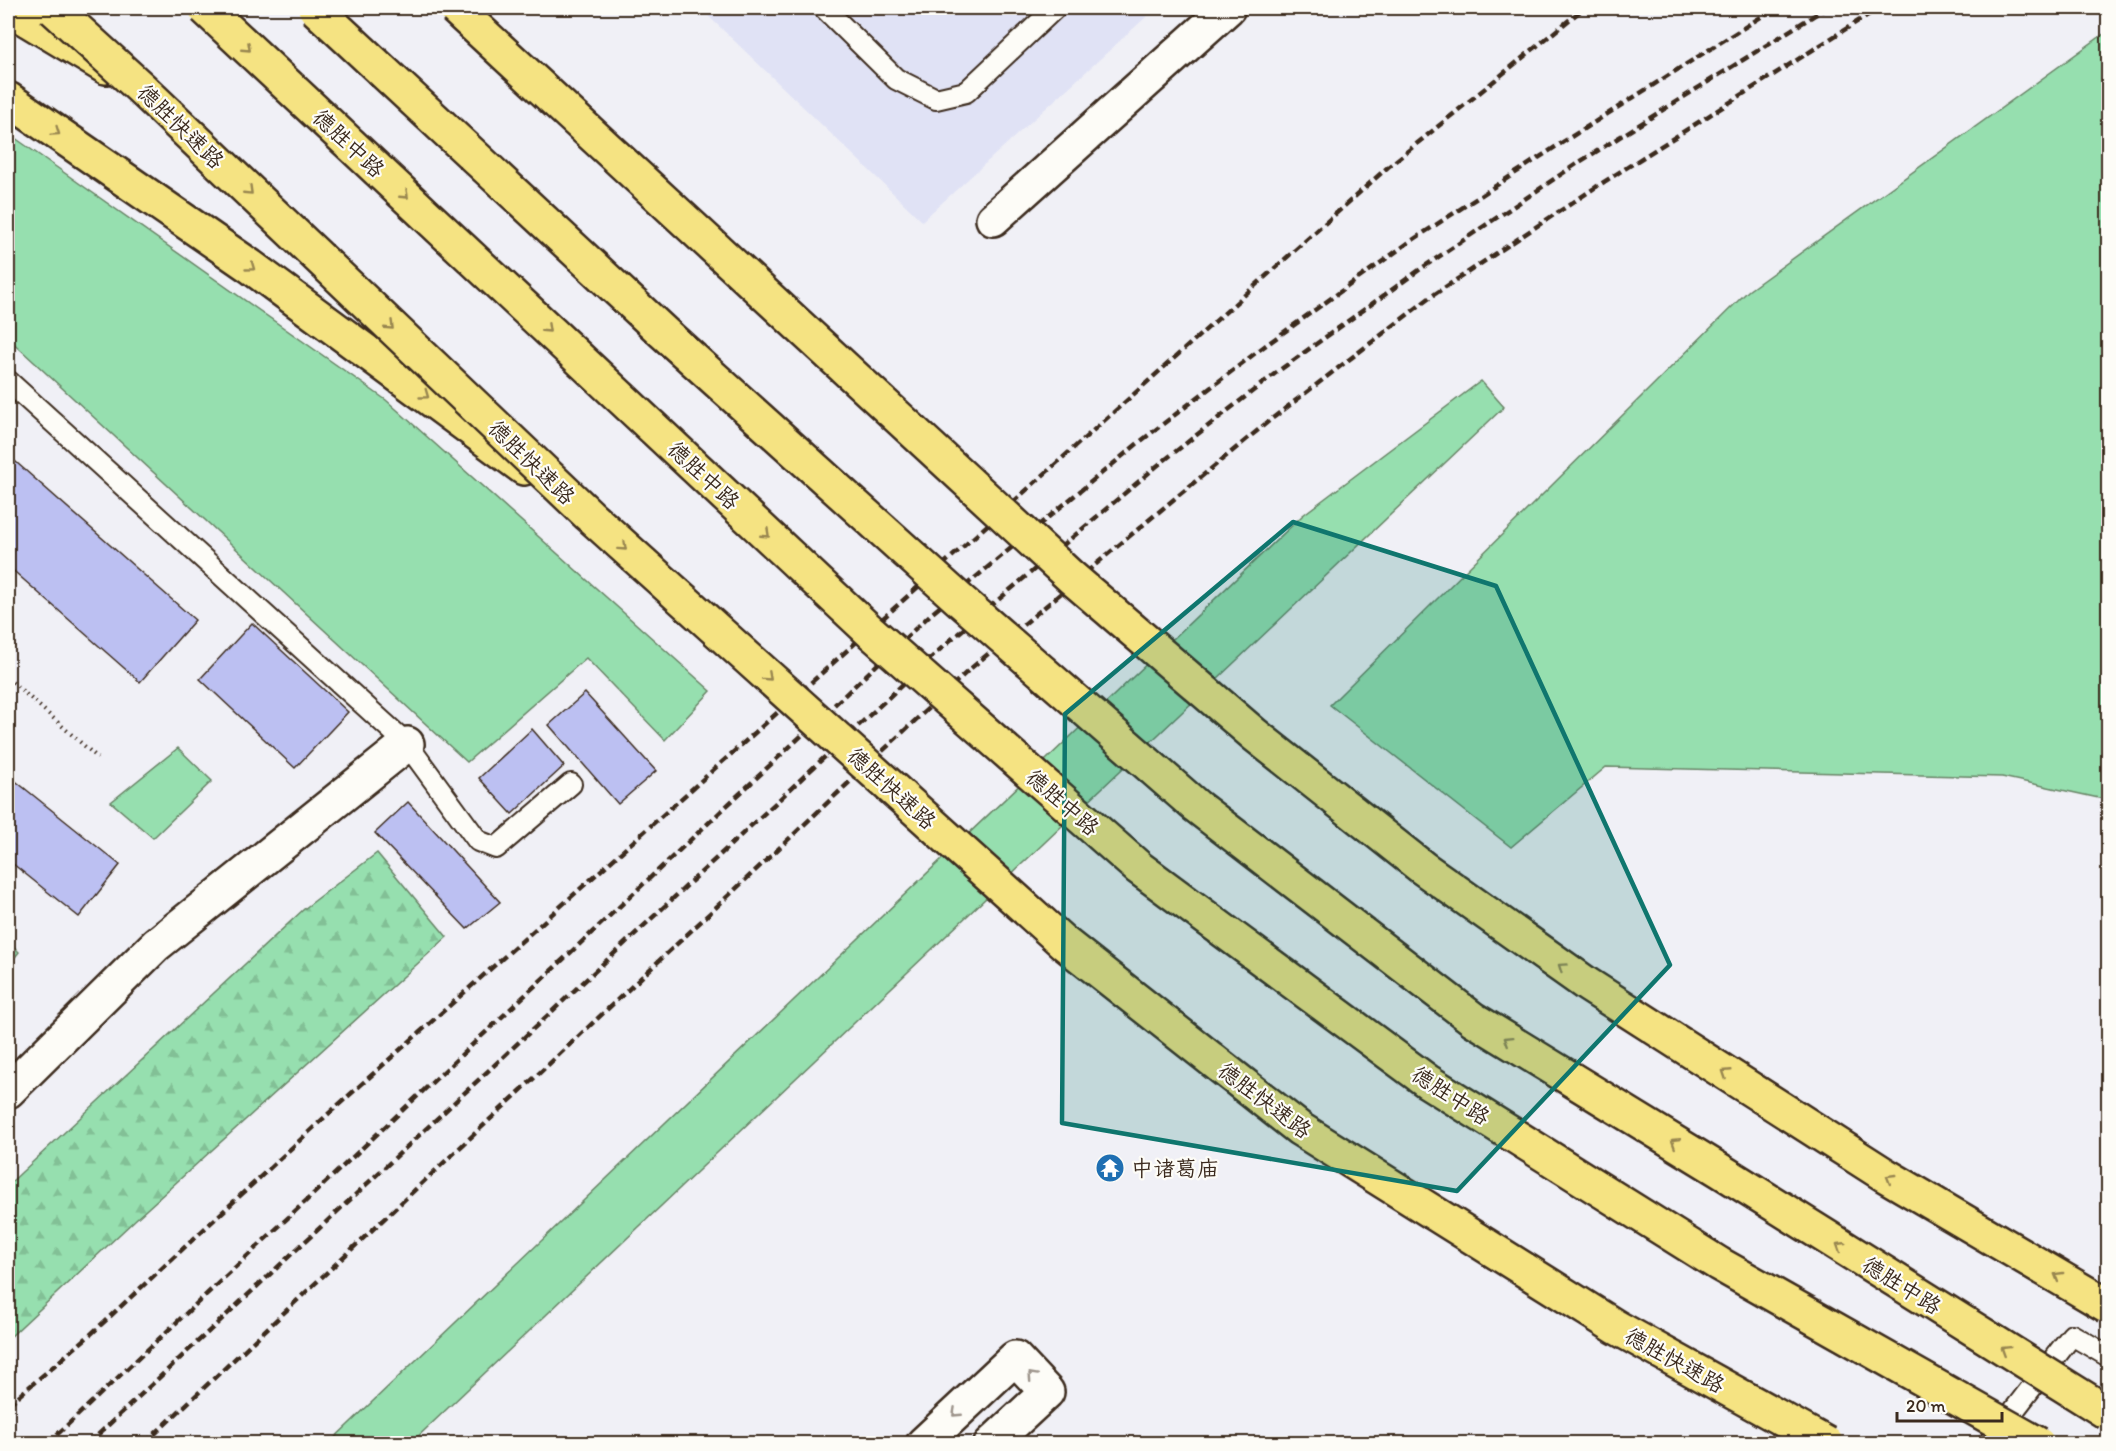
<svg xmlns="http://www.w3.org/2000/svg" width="2116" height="1451" font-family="Itim,'LXGW WenKai TC',sans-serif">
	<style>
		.built { fill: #e0e2f5 }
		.grass { fill: #96dfaf; stroke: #688466; stroke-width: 1.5 }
		.forest { fill: url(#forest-firs); stroke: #688466; stroke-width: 1.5 }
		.building { fill: #bcc0f2; stroke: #3b2a1e; stroke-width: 1.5 }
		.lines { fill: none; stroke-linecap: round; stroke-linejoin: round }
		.lane-casing { stroke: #3b2a1e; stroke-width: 24 }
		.street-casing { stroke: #3b2a1e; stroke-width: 38 }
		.secondary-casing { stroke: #3b2a1e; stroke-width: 38 }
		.highway-casing { stroke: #3b2a1e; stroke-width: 38 }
		.path { stroke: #3b2a1e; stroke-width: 4; stroke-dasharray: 1.5 4.5; stroke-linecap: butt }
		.lane { stroke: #fdfcf7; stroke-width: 20 }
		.street { stroke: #fdfcf7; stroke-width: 33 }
		.secondary { stroke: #fdfcf7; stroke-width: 33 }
		.highway { stroke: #f5e382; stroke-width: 33 }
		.rail { stroke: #3b2a1e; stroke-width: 4.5; stroke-dasharray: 9 4.5; stroke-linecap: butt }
		.primary-bridge-casing { stroke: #3b2a1e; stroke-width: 38; stroke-linecap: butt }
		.highway-bridge-casing { stroke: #3b2a1e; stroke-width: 38; stroke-linecap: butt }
		.primary-bridge { stroke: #f5e382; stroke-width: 33 }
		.highway-bridge { stroke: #f5e382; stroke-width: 33 }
		.oneway { stroke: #988650 }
		.oneway2 { stroke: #9c938a }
		.marked { fill: #0f766e; fill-opacity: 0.2; stroke: #0f766e; stroke-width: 4.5; stroke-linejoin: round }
		.labels { text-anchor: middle; stroke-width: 4.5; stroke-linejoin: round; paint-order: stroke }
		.street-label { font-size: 22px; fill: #3b2a1e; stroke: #fdfcf7 }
		.poi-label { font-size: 22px; fill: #3b2a1e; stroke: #fdfcf7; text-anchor: start }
	</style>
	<defs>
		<pattern id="forest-firs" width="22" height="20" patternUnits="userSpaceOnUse" patternTransform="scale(1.5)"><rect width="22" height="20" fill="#96dfaf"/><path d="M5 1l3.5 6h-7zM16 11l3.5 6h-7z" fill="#82c096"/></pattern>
	</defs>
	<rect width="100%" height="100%" fill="#f0f0f6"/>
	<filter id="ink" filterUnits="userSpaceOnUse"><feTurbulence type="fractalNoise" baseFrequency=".0167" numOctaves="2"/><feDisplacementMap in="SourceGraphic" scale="12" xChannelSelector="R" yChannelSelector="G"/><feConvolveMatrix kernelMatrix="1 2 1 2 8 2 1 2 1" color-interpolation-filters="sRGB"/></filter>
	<g filter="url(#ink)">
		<path class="built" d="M 700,8 L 1156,8 L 922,221 Z"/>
		<path class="grass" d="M 2108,31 L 2108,800 L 2002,777 L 1606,767 L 1511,847 L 1330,705 L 1748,291 Z
			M 8,133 L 386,400 L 711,691 L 665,740 L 586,658 L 467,762 L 8,338 Z
			M 1481,381 L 1504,407 L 411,1443 L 328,1444 L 1303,515 Z
			M 178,748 L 212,781 L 153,838 L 111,802 Z
			M 8,941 L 19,952 L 8,966 Z"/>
		<path class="forest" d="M 377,853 L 447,937 L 136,1219 L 8,1339 L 8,1185 L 304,909 Z"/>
		<path class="building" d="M 8,455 L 195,620 L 140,682 L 8,566 Z
			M 252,623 L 348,712 L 295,768 L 200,679 Z
			M 585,693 L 656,771 L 618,804 L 549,725 Z
			M 532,729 L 564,766 L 512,814 L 479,778 Z
			M 8,775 L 120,865 L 79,917 L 8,860 Z
			M 408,802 L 500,902 L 467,929 L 375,833 Z"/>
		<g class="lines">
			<g class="lane-casing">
				<path id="lane" d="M 824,8 L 896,79 L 936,99 L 966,92 L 1055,8
					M 8,381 L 407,744 L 478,841 L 496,848 L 571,784
					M 1988,1444 L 2072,1335 L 2108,1356"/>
			</g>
			<g class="street-casing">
				<path id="street" d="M 993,219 L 1228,8
					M 8,1091 L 156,945 L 407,744"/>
			</g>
			<g class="secondary-casing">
				<path id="secondary" d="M 923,1444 L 1015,1358 L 1047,1392 L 991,1444"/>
			</g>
			<g class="highway-casing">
				<path id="highway" d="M 8,8 L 106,67
					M 8,99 L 250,266 L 524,468"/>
			</g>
			<path class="path" d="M 8,678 L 98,758"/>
			<use href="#lane" class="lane"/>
			<use href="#street" class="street"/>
			<use href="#secondary" class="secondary"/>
			<use href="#highway" class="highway"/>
			<path class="rail" d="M 8,1405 L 90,1335 L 326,1116 L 1388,167 L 1584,8
				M 47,1444 L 930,615 L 1137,444 L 1262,348 L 1408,243 L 1563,142 L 1775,8
				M 88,1444 L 947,643 L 1157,466 L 1277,372 L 1422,268 L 1578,163 L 1826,8
				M 144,1444 L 970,669 L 1179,495 L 1269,421 L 1432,296 L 1596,187 L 1879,8"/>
			<g class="primary-bridge-casing">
				<path id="primary-bridge" d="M 205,8 L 871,632 L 1139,868 L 1427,1081 L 1719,1264 L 2038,1444
					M 315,8 L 664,333 L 961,601 L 1196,806 L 1473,1019 L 1721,1171 L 2108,1413"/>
			</g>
			<g class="highway-bridge-casing">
				<path id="highway-bridge" d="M 53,8 L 141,88 L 589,515 L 1064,943 L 1300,1129 L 1616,1327 L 1827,1444
					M 455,8 L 1071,577 L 1255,735 L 1423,868 L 1588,985 L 1885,1175 L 2108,1306"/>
			</g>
			<use href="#primary-bridge" class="primary-bridge"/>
			<use href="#highway-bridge" class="highway-bridge"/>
		</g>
		<defs><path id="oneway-chevron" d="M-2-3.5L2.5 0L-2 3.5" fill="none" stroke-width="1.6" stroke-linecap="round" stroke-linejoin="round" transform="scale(1.5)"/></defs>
		<g class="oneway">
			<use href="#oneway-chevron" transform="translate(247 48) rotate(43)"/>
			<use href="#oneway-chevron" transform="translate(56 132) rotate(35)"/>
			<use href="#oneway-chevron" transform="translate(249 191) rotate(44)"/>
			<use href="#oneway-chevron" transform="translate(405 195) rotate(43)"/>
			<use href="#oneway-chevron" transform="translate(251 267) rotate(36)"/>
			<use href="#oneway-chevron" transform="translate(390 326) rotate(44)"/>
			<use href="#oneway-chevron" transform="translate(547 329) rotate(43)"/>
			<use href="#oneway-chevron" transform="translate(425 395) rotate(36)"/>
			<use href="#oneway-chevron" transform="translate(766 534) rotate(43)"/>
			<use href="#oneway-chevron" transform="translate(623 547) rotate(42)"/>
			<use href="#oneway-chevron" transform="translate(768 677) rotate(42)"/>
			<use href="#oneway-chevron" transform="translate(1562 967) rotate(-145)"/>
			<use href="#oneway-chevron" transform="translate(1508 1040) rotate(-148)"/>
			<use href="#oneway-chevron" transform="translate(1726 1073) rotate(-147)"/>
			<use href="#oneway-chevron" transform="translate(1675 1142) rotate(-148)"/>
			<use href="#oneway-chevron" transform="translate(1890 1178) rotate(-149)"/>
			<use href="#oneway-chevron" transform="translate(1840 1246) rotate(-148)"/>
			<use href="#oneway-chevron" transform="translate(2058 1276) rotate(-150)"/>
			<use href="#oneway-chevron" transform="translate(2005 1350) rotate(-148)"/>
		</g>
		<g class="oneway2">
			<use href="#oneway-chevron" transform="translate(1032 1376) rotate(-133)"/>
			<use href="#oneway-chevron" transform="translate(956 1413) rotate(137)"/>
		</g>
	</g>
	<path class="marked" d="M 1293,522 L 1496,586 L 1670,965 L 1457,1191 L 1062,1123 L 1065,714 Z"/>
	<defs>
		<g id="temple-disc" transform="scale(1.5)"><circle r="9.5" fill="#1f6fb2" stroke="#fdfcf7"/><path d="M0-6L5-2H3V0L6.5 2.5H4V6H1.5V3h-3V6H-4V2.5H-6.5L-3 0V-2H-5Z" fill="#fff"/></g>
	</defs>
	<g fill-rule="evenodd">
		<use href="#temple-disc" x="1110" y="1168"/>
	</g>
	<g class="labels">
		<g class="street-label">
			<text transform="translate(181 126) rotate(44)" y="8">德胜快速路</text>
			<text transform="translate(349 143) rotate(43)" y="8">德胜中路</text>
			<text transform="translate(532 462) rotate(44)" y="8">德胜快速路</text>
			<text transform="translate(704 475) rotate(43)" y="8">德胜中路</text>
			<text transform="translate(892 788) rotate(42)" y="8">德胜快速路</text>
			<text transform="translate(1063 802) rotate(41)" y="8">德胜中路</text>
			<text transform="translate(1451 1095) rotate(33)" y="8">德胜中路</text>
			<text transform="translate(1265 1100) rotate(37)" y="8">德胜快速路</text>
			<text transform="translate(1902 1285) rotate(32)" y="8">德胜中路</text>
			<text transform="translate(1675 1360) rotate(29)" y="8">德胜快速路</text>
		</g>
		<g class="poi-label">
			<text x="1131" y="1176">中诸葛庙</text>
		</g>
	</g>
	<rect width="2116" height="1451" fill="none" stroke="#fdfcf7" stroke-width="30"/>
	<rect x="15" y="15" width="2086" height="1421" fill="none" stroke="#3b2a1e" stroke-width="2" filter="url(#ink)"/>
	<path d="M1897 1412v9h105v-9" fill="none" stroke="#3b2a1e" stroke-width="3"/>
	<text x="1906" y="1412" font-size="18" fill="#3b2a1e" stroke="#fdfcf7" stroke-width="4.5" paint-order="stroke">20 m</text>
</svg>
